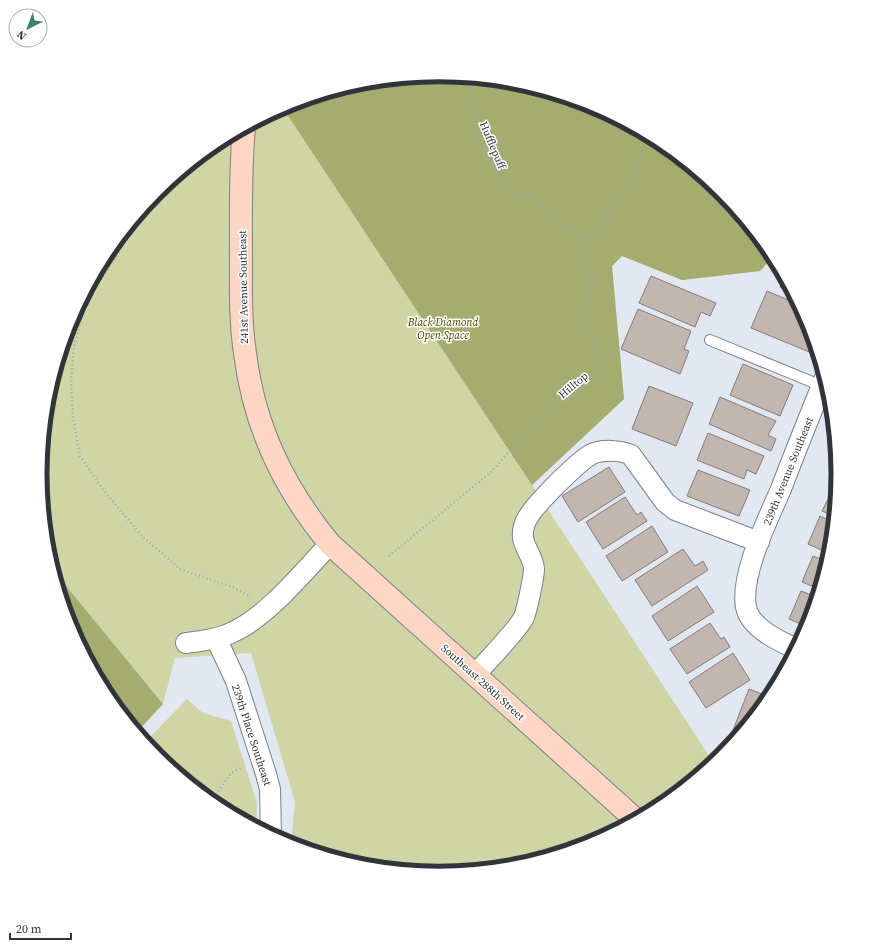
<svg xmlns="http://www.w3.org/2000/svg" width="878" height="949" font-family="'Source Serif 4',serif">
	<style>
		.green { fill: #cfd5a4 }
		.forest { fill: #a5ac6f }
		.building { fill: #c1b7b0; stroke: #867c76 }
		.lines { fill: none; stroke-linecap: round; stroke-linejoin: round }
		.lane-casing { stroke: #7b8189; stroke-width: 12 }
		.street-casing { stroke: #7b8189; stroke-width: 22 }
		.secondary-casing { stroke: #7b8189; stroke-width: 24 }
		.path { stroke: #a4a9b1; stroke-width: 2.5; stroke-dasharray: 1 3; stroke-linecap: butt }
		.lane { stroke: #fff; stroke-width: 10 }
		.street { stroke: #fff; stroke-width: 20 }
		.secondary { stroke: #fdd6c4; stroke-width: 22 }
		.labels { text-anchor: middle; stroke-width: 3; stroke-linejoin: round; paint-order: stroke }
		.street-label { font-size: 11px; fill: #313438; stroke: #fff }
		.park-label { font-size: 11px; font-style: italic; fill: #4a4e03; stroke: #fff }
		.rim { fill: none; stroke: #313438; stroke-width: 5 }
	</style>
	<rect width="100%" height="100%" fill="#e1e8f2"/>
	<path class="green" d="M 439,76 L 517,83 L 592,106 L 661,143 L 721,193 L 773,257 L 760,271 L 682,280 L 622,256 L 612,266 L 624,399 L 532,485 L 714,763 L 660,806 L 591,843 L 517,866 L 439,873 L 361,866 L 291,844 L 295,802 L 251,653 L 175,658 L 163,704 L 53,570 L 48,552 L 40,474 L 48,396 L 70,322 L 107,253 L 157,192 L 218,143 L 287,106 L 361,83 Z
		M 187,699 L 203,713 L 231,721 L 257,803 L 256,827 L 217,806 L 157,756 L 145,742 Z"/>
	<path class="forest" d="M 439,76 L 517,83 L 592,106 L 661,143 L 721,193 L 773,257 L 760,271 L 682,280 L 622,256 L 612,266 L 624,399 L 532,485 L 283,108 L 361,83 Z
		M 53,570 L 163,704 L 137,732 L 107,696 L 70,627 Z"/>
	<path class="building" d="M 651,276 L 716,303 L 710,316 L 701,312 L 695,327 L 639,303 Z
		M 784,277 L 792,292 L 780,287 Z
		M 767,291 L 798,304 L 808,322 L 815,345 L 812,353 L 751,328 Z
		M 638,309 L 691,331 L 684,349 L 689,351 L 680,374 L 621,349 Z
		M 743,364 L 793,385 L 780,416 L 730,395 Z
		M 649,386 L 693,403 L 676,446 L 632,429 Z
		M 720,397 L 776,421 L 768,435 L 776,439 L 771,451 L 709,424 Z
		M 708,433 L 764,456 L 756,474 L 747,470 L 744,479 L 697,460 Z
		M 609,467 L 625,492 L 578,522 L 562,496 Z
		M 698,470 L 750,490 L 739,516 L 687,496 Z
		M 837,487 L 834,516 L 822,511 L 828,499 L 831,500 Z
		M 625,497 L 637,515 L 641,512 L 647,521 L 603,549 L 586,522 Z
		M 820,516 L 833,522 L 830,554 L 808,544 Z
		M 652,526 L 668,552 L 622,581 L 606,556 Z
		M 683,549 L 695,566 L 703,561 L 708,570 L 652,606 L 635,580 Z
		M 813,556 L 827,562 L 819,589 L 802,582 Z
		M 697,586 L 714,612 L 668,641 L 652,616 Z
		M 801,591 L 817,597 L 808,627 L 789,619 Z
		M 710,623 L 721,639 L 724,637 L 730,647 L 687,674 L 670,649 Z
		M 733,653 L 750,680 L 706,708 L 689,682 Z
		M 749,689 L 770,697 L 735,740 L 730,738 Z"/>
	<g class="lines">
		<g class="lane-casing">
			<path id="lane" d="M 710,340 L 822,386"/>
		</g>
		<g class="street-casing">
			<path id="street" d="M 216,638 L 236,681 L 266,774 L 270,789 L 271,835
				M 186,643 C 202,641 219,639 233,632 C 268,616 303,572 330,544
				M 796,649 C 779,641 750,628 746,607 C 740,575 768,519 781,489 C 795,452 810,415 825,378
				M 475,675 C 487,661 517,631 524,617 C 527,610 534,576 534,569 C 533,552 517,544 525,523 C 530,508 576,464 590,455 C 601,449 621,450 631,455 L 665,502 L 675,510 L 759,542"/>
		</g>
		<g class="secondary-casing">
			<path id="secondary" d="M 244,128 C 240,170 241,211 241,253 C 241,286 240,320 245,353 C 254,426 283,487 330,544 L 636,820"/>
		</g>
		<path class="path" d="M 471,79 L 474,125 L 500,181 L 539,204 L 589,241
			M 129,226 L 118,254 L 86,301 L 74,347 L 71,381 L 73,418 L 80,456 L 103,490 L 143,537 L 180,569 L 232,587 L 251,597
			M 389,556 L 491,472 L 523,436 L 557,410 L 579,388 L 600,374 L 602,357 L 584,324 L 586,301 L 592,279 L 582,259 L 589,241 L 625,192 L 639,164 L 641,132
			M 191,782 L 212,798
			M 211,801 L 231,773 L 243,767"/>
		<use href="#lane" class="lane"/>
		<use href="#street" class="street"/>
		<use href="#secondary" class="secondary"/>
	</g>
	<g class="labels">
		<g class="street-label">
			<text transform="translate(493 145) rotate(67)" y="4">Hufflepuff</text>
			<text transform="translate(243 287) rotate(-91)" y="4">241st Avenue Southeast</text>
			<text transform="translate(573 385) rotate(-40)" y="4">Hilltop</text>
			<text transform="translate(788 471) rotate(-68)" y="4">239th Avenue Southeast</text>
			<text transform="translate(483 682) rotate(42)" y="4">Southeast 288th Street</text>
			<text transform="translate(252 735) rotate(72)" y="4">239th Place Southeast</text>
		</g>
		<g class="park-label">
			<text x="443" y="326">Black Diamond<tspan x="443" dy="13">Open Space</tspan></text>
		</g>
	</g>
	<path d="M0 0H878V949H0ZM47 474a392 392 0 1 1 784 0a392 392 0 1 1-784 0Z" fill="#fff" fill-rule="evenodd"/>
	<path class="rim" d="M47 474a392 392 0 1 1 784 0a392 392 0 1 1-784 0Z"/>
	<g transform="translate(28 28) rotate(222)"><circle r="19" fill="#ffffff" stroke="#adaeaf"/>
	<path d="M0-3L7 15L0 10L-7 15Z" fill="#3f7f6d"/>
	<text y="-6" font-size="11" font-weight="bold" text-anchor="middle" fill="#313438">N</text>
	</g>
	<path d="M10 933v6h61v-6" fill="none" stroke="#313438" stroke-width="2"/>
	<text x="16" y="933" font-size="12" fill="#313438" stroke="#ffffff" stroke-width="3" paint-order="stroke">20 m</text>
</svg>
